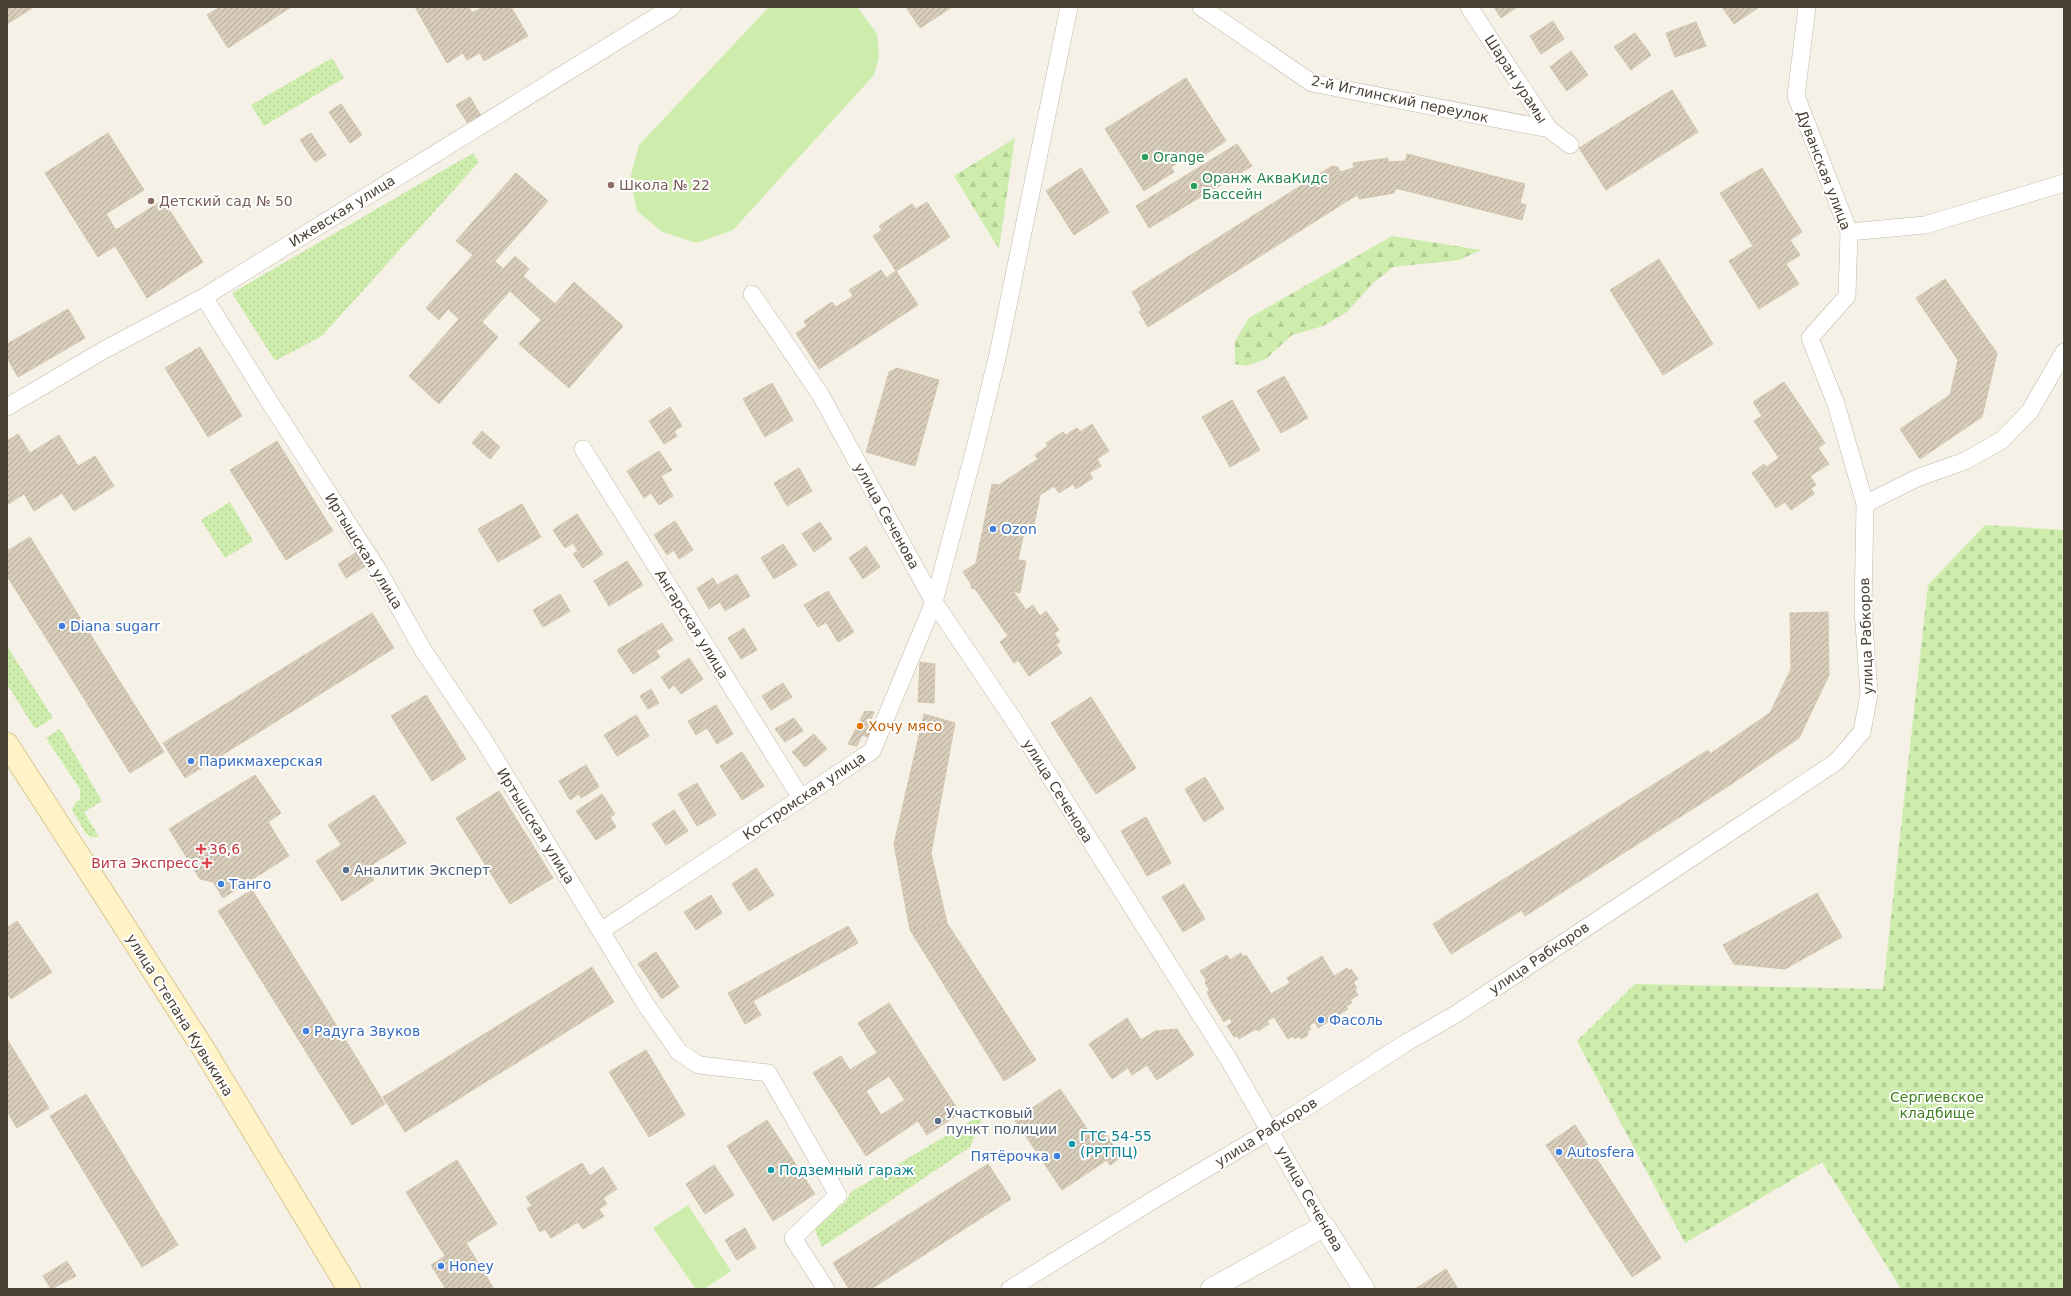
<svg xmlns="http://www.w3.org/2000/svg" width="2071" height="1296" font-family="'DejaVu Sans',sans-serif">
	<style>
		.green { fill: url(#green-dots) }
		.forest { fill: url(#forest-firs) }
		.cemetery { fill: url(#cemetery-stones) }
		.pitch { fill: #ceedac }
		.building { fill: url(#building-hatch); stroke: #d3c5ae; fill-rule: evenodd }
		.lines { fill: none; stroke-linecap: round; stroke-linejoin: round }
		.minor-casing { stroke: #c1b9a8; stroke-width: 18 }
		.tertiary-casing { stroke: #c1b9a8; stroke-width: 22 }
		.secondary-casing { stroke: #d9c792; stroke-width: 24 }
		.minor { stroke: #fff; stroke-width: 17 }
		.tertiary { stroke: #fff; stroke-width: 21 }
		.secondary { stroke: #fff3c7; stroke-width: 22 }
		.leisure-dot { fill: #2e9e5b; stroke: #fff; stroke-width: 1.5 }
		.education-dot { fill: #8d6e63; stroke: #fff; stroke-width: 1.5 }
		.shop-dot { fill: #3f7fe0; stroke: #fff; stroke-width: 1.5 }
		.food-dot { fill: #e8710a; stroke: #fff; stroke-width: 1.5 }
		.health-dot { fill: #e0444e; stroke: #fff; stroke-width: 1.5 }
		.service-dot { fill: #5c6f8a; stroke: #fff; stroke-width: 1.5 }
		.culture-dot { fill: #0f9aa8; stroke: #fff; stroke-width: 1.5 }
		.labels { text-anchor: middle; stroke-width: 4; stroke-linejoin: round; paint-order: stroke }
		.street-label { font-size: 14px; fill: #494135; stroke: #fff }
		.leisure-label { font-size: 14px; fill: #27864d; stroke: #fff; text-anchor: start }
		.education-label { font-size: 14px; fill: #785e54; stroke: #fff; text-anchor: start }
		.shop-label { font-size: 14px; fill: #366cbe; stroke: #fff; text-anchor: start }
		.food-label { font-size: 14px; fill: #c56008; stroke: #fff; text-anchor: start }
		.health-label { font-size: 14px; fill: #be3a42; stroke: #fff; text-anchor: start }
		.service-label { font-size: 14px; fill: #4e5e75; stroke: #fff; text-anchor: start }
		.park-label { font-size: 14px; fill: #448022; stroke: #fff }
		.culture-label { font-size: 14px; fill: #0d838f; stroke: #fff; text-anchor: start }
	</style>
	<defs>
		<pattern id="green-dots" width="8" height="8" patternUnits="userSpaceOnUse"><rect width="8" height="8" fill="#ceedac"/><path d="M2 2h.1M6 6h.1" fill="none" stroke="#b2cc95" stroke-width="1.8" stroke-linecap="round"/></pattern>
		<pattern id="forest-firs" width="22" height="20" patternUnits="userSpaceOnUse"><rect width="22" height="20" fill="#ceedac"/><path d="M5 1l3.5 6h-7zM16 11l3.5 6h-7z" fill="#b2cc95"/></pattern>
		<pattern id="cemetery-stones" width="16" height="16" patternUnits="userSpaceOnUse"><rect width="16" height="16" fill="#ceedac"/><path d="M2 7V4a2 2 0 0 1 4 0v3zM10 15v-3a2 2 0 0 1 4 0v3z" fill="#b2cc95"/></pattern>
		<pattern id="building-hatch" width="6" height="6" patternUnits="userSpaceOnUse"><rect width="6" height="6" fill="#d8cdbb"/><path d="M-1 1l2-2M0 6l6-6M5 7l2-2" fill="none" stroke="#b1a899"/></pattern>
	</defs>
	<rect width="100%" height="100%" fill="#f5f1e7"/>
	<path class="green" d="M 332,58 L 344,78 L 264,126 L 251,105 Z
		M 473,153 L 479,162 L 322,336 L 275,361 L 232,293 Z
		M 230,502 L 253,541 L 225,558 L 201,520 Z
		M 7,646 L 53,718 L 35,729 L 7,684 Z
		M 60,729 L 102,801 L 84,812 L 99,837 L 90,837 L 85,832 L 72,810 L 75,803 L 80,799 L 80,789 L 46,738 Z
		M 981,1115 L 983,1118 L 970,1147 L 822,1247 L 814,1227 L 846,1201 L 851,1192 Z"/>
	<path class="forest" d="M 1015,138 L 999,249 L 954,176 Z
		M 1392,236 L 1481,250 L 1459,260 L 1393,267 L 1372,284 L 1347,312 L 1323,326 L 1292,335 L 1266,359 L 1247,366 L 1235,364 L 1235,341 L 1249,318 Z"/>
	<path class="cemetery" d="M 1985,525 L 2064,530 L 2064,1289 L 1901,1289 L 1822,1162 L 1685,1243 L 1577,1041 L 1635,984 L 1883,989 L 1928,585 Z"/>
	<path class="pitch" d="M 769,7 L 858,8 L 877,34 L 879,56 L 874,75 L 733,230 L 697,243 L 662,232 L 637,211 L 630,179 L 639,145 Z
		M 688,1205 L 731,1271 L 704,1289 L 696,1289 L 653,1228 Z"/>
	<path class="building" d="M 7,7 L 34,7 L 7,24 Z
		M 220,7 L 291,7 L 228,48 L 207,15 Z
		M 415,7 L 469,7 L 472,13 L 483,7 L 511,7 L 528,36 L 484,61 L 480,53 L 467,60 L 463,53 L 447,63 Z
		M 906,7 L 952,7 L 920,28 Z
		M 1494,7 L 1517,7 L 1501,18 Z
		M 1722,7 L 1759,7 L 1734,24 Z
		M 1553,21 L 1564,39 L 1541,54 L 1530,36 Z
		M 1696,22 L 1706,46 L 1675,57 L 1666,33 Z
		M 1635,33 L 1651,55 L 1631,70 L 1614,47 Z
		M 1571,51 L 1588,75 L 1567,91 L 1550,67 Z
		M 1186,78 L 1226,141 L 1196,160 L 1192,154 L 1171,167 L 1174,172 L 1144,191 L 1105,129 Z
		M 1672,90 L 1698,132 L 1606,190 L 1579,148 Z
		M 470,97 L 483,119 L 470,127 L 456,105 Z
		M 341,104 L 362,135 L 350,143 L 329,112 Z
		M 108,133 L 144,190 L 106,214 L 116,230 L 163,200 L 203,262 L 147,298 L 115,246 L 98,257 L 45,173 Z
		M 311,133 L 326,155 L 315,162 L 300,140 Z
		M 1237,144 L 1252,166 L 1149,228 L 1136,206 Z
		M 1407,154 L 1525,184 L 1520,203 L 1526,205 L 1522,220 L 1399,189 Z
		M 1388,158 L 1388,162 L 1405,161 L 1399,189 L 1395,189 L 1394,193 L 1359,199 L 1358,195 L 1352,198 L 1332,166 L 1338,167 L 1340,172 L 1354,168 L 1353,163 Z
		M 1332,166 L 1352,198 L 1148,327 L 1139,312 L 1142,310 L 1132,292 Z
		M 1081,168 L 1109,212 L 1074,235 L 1046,191 Z
		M 1762,168 L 1802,232 L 1790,240 L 1800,255 L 1786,264 L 1799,284 L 1759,309 L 1729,261 L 1753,246 L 1720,193 Z
		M 516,173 L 548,201 L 495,261 L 503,269 L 515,256 L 529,269 L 523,276 L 555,304 L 574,282 L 623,326 L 569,388 L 519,344 L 541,320 L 510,291 L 482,322 L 498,337 L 439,404 L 409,376 L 459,319 L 448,309 L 439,320 L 426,308 L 473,255 L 456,241 Z
		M 927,202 L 950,237 L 896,271 L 873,236 L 882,230 L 879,226 L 912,204 L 916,209 Z
		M 1659,259 L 1713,344 L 1663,375 L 1610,290 Z
		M 881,270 L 886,278 L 896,271 L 918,305 L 819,369 L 796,333 L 807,326 L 804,321 L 832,302 L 836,307 L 853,296 L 849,290 Z
		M 1945,279 L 1997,353 L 1982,417 L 1920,459 L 1900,429 L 1950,395 L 1958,360 L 1916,298 Z
		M 68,309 L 85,338 L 18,377 L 7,358 L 7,344 Z
		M 200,347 L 242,416 L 208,437 L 165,368 Z
		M 897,368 L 939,380 L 915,466 L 866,452 L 889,372 Z
		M 1284,376 L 1308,418 L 1281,433 L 1257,391 Z
		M 1784,382 L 1825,443 L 1818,448 L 1829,464 L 1810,476 L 1816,485 L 1811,488 L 1814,494 L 1791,510 L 1785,502 L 1776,508 L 1752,473 L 1764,464 L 1766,467 L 1779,458 L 1754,421 L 1762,416 L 1753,402 Z
		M 772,383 L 793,420 L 765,437 L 743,399 Z
		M 1232,400 L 1260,450 L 1230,467 L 1202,417 Z
		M 670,407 L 682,426 L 674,431 L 677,436 L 664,444 L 649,421 Z
		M 1092,424 L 1109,451 L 1097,459 L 1101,466 L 1089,473 L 1093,478 L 1076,489 L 1073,484 L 1059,493 L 1054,486 L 1040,495 L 1034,525 L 1026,523 L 1018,560 L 1026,561 L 1020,593 L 1013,591 L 1026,610 L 1033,605 L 1040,616 L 1046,611 L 1059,630 L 1054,633 L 1060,642 L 1056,645 L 1062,653 L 1029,676 L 1018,660 L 1014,663 L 1000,642 L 1008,636 L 975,589 L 971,588 L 971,584 L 963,572 L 976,563 L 992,484 L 999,485 L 1038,459 L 1035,455 L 1048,446 L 1046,443 L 1063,432 L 1066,435 L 1077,428 L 1080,432 Z
		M 482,431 L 500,447 L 490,459 L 472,443 Z
		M 18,434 L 30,453 L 59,435 L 78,466 L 95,456 L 114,486 L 74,511 L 62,493 L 34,511 L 24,494 L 7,505 L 7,441 Z
		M 277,441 L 333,531 L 286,560 L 230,470 Z
		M 659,451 L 672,470 L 661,476 L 673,496 L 659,505 L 651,493 L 644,498 L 627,471 Z
		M 799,468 L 812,491 L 787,506 L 774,483 Z
		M 522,504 L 541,537 L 498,562 L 478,529 Z
		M 577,514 L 603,554 L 583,568 L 573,554 L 578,551 L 573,543 L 565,548 L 553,530 Z
		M 675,521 L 693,550 L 679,559 L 674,550 L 667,555 L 654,535 Z
		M 820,522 L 832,539 L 814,552 L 802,534 Z
		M 30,537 L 100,650 L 67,671 L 7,576 L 7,551 Z
		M 783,544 L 797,565 L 774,579 L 761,558 Z
		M 866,546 L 880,567 L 863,579 L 849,558 Z
		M 360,550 L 369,564 L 346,578 L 338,564 Z
		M 627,561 L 643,585 L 609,606 L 594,581 Z
		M 737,574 L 750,596 L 725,611 L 720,602 L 709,609 L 697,588 L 713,578 L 717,585 Z
		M 828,591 L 854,632 L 838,642 L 826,622 L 818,627 L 804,605 Z
		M 560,594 L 570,611 L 543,627 L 533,610 Z
		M 1828,612 L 1829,675 L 1799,738 L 1730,785 L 1710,754 L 1770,713 L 1791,669 L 1790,613 Z
		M 372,613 L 394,648 L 288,714 L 266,679 Z
		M 662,623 L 673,640 L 656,651 L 660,657 L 633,674 L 617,650 Z
		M 744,628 L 757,650 L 741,659 L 728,638 Z
		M 100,650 L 164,752 L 130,773 L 67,671 Z
		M 689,658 L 703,679 L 681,694 L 674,685 L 669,689 L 661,677 Z
		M 920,662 L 935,664 L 934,703 L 918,702 Z
		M 266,679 L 288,714 L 185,778 L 163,743 Z
		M 783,683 L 792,697 L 771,710 L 762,696 Z
		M 651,689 L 659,703 L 648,709 L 640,696 Z
		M 426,695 L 466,759 L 432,781 L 391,716 Z
		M 1091,697 L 1136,768 L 1096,794 L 1051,723 Z
		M 716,705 L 733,734 L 717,744 L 707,728 L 696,735 L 688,721 Z
		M 865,711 L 874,712 L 868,726 L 872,728 L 868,737 L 862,735 L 857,746 L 848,744 Z
		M 924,714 L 955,723 L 931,853 L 894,844 Z
		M 636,715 L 649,736 L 617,756 L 604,735 Z
		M 794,718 L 803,731 L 785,742 L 775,729 Z
		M 814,734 L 827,749 L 805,767 L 792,752 Z
		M 1708,750 L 1730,785 L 1525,916 L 1522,910 L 1451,954 L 1433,924 Z
		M 742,752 L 764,786 L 742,800 L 720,766 Z
		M 586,765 L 599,787 L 581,798 L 579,794 L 570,800 L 559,781 Z
		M 255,775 L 281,813 L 268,822 L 289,856 L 223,898 L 213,882 L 200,879 L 169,829 Z
		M 1205,777 L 1224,809 L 1204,822 L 1185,789 Z
		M 697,783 L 716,815 L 697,826 L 678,794 Z
		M 499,791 L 553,878 L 510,904 L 456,818 Z
		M 602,794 L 615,814 L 610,817 L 616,827 L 596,840 L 576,811 Z
		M 374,795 L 406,843 L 367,868 L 374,880 L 342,901 L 316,861 L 341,845 L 328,825 Z
		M 674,810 L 688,831 L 666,845 L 652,824 Z
		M 1146,817 L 1171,863 L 1147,876 L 1121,831 Z
		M 894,844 L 931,853 L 947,923 L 910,930 Z
		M 756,868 L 774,895 L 749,911 L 732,884 Z
		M 1184,884 L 1205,919 L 1183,932 L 1162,897 Z
		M 252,890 L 322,1002 L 288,1023 L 218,911 Z
		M 1817,893 L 1842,937 L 1785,969 L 1734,964 L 1723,945 Z
		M 711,895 L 722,913 L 696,930 L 684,912 Z
		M 17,921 L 52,972 L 11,999 L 7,993 L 7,928 Z
		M 947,923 L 1036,1060 L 1004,1081 L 910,930 Z
		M 848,926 L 858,943 L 753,1001 L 761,1015 L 745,1024 L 728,993 Z
		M 656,952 L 679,987 L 662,999 L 638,964 Z
		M 1241,953 L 1243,957 L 1246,955 L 1271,994 L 1290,983 L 1287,978 L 1322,956 L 1334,976 L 1347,968 L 1349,971 L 1351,969 L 1358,979 L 1353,982 L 1357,988 L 1355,990 L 1358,995 L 1350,1000 L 1352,1003 L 1346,1006 L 1348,1009 L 1318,1028 L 1315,1022 L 1309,1026 L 1311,1029 L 1307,1032 L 1308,1035 L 1301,1039 L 1299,1036 L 1295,1039 L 1293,1036 L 1288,1039 L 1274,1017 L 1267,1021 L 1269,1024 L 1258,1031 L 1256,1029 L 1239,1039 L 1237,1036 L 1234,1037 L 1227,1026 L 1232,1023 L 1230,1018 L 1224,1022 L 1211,1001 L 1207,992 L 1209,990 L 1205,982 L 1207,981 L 1200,971 L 1227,955 L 1230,960 Z
		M 592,967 L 614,1002 L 508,1068 L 486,1033 Z
		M 322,1002 L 385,1104 L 352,1125 L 288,1023 Z
		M 889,1003 L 960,1113 L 927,1135 L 918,1121 L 866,1156 L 813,1073 L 841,1056 L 850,1070 L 877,1053 L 858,1023 ZM 889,1076 L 905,1100 L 881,1115 L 866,1091 Z
		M 1127,1018 L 1141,1040 L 1155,1031 L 1177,1029 L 1194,1055 L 1157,1080 L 1147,1065 L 1132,1075 L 1128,1068 L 1112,1079 L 1089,1044 Z
		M 486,1033 L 508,1068 L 405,1132 L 383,1097 Z
		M 7,1039 L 49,1108 L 17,1128 L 7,1111 Z
		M 646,1050 L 685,1115 L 649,1137 L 609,1072 Z
		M 1060,1089 L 1088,1130 L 1103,1130 L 1121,1157 L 1110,1165 L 1107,1160 L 1062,1190 L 1015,1120 Z
		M 86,1094 L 178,1245 L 142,1267 L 50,1116 Z
		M 767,1120 L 815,1194 L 773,1221 L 727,1146 Z
		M 1575,1125 L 1661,1258 L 1632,1277 L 1546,1145 Z
		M 457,1160 L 497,1224 L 445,1256 L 406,1192 Z
		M 582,1163 L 590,1176 L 603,1167 L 617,1189 L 603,1198 L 607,1204 L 599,1209 L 604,1216 L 583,1229 L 578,1222 L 551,1238 L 545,1229 L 540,1232 L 527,1208 L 532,1206 L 526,1197 Z
		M 988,1164 L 1011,1199 L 871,1289 L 849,1289 L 833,1263 Z
		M 714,1165 L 734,1195 L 705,1214 L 686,1184 Z
		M 745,1228 L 756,1248 L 737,1260 L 725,1240 Z
		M 466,1243 L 494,1289 L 446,1289 L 431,1265 Z
		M 67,1261 L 76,1276 L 51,1289 L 43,1276 Z
		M 1446,1269 L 1458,1289 L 1415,1289 Z"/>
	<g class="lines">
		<g class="minor-casing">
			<path id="minor" d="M 1201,7 L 1312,83 L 1549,129
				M 1469,7 L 1549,129 L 1570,145
				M 1849,232 L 1925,225 L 2064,183
				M 752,294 L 820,394 L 934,602 L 1017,725 L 1229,1060 L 1324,1226
				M 204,297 L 269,401 L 378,570 L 423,650 L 483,739 L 646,1005 L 679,1052 L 699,1065 L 768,1073 L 838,1195 L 793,1238 L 826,1289
				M 7,407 L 104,350 L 204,297 L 672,7
				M 583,449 L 801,798
				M 1865,504 L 1917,478 L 1965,461 L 2002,440 L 2030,411 L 2064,352
				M 601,931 L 872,751 L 934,602 L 974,452 L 998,354 L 1069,7
				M 1010,1289 L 1155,1199 L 1271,1130 L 1404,1044 L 1456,1014 L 1836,762 L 1862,732 L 1869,694 L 1863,610 L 1865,504 L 1836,404 L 1810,338 L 1847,296 L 1849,232 L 1796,96 L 1807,7"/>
		</g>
		<g class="tertiary-casing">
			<path id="tertiary" d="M 1211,1289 L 1324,1226 L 1364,1289"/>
		</g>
		<g class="secondary-casing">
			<path id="secondary" d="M 7,744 L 203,1048 L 349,1289"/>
		</g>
		<use href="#minor" class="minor"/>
		<use href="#tertiary" class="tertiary"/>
		<use href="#secondary" class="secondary"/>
	</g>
	<g class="leisure-dot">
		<circle cx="1145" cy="157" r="4"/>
		<circle cx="1194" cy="186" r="4"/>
	</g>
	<g class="education-dot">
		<circle cx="611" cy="185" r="4"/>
		<circle cx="151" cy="201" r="4"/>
	</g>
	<g class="shop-dot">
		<circle cx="993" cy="529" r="4"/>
		<circle cx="62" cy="626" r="4"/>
		<circle cx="191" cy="761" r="4"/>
		<circle cx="221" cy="884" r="4"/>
		<circle cx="1321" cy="1020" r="4"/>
		<circle cx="306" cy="1031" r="4"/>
		<circle cx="1559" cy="1152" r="4"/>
		<circle cx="1057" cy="1156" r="4"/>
		<circle cx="441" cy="1266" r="4"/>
	</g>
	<circle class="food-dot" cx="860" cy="726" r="4"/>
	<g class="health-dot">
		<path d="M199 843h4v4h4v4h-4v4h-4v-4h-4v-4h4z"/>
		<path d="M205 857h4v4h4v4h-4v4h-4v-4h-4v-4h4z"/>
	</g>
	<g class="service-dot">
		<circle cx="346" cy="870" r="4"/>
		<circle cx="938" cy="1121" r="4"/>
	</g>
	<g class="culture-dot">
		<circle cx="1072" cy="1144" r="4"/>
		<circle cx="771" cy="1170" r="4"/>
	</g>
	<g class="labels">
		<g class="street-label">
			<text transform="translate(1516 79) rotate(57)" y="5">Шаран урамы</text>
			<text transform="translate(1400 99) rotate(12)" y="5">2-й Иглинский переулок</text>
			<text transform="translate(1824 170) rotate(69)" y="5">Дуванская улица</text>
			<text transform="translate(342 211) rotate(-32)" y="5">Ижевская улица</text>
			<text transform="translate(887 516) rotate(61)" y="5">улица Сеченова</text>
			<text transform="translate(364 551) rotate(58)" y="5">Иртышская улица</text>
			<text transform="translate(692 624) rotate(58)" y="5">Ангарская улица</text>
			<text transform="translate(1866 636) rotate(-92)" y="5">улица Рабкоров</text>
			<text transform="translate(1058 791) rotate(58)" y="5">улица Сеченова</text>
			<text transform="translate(804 796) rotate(-34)" y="5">Костромская улица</text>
			<text transform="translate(536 826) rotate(58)" y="5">Иртышская улица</text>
			<text transform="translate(1539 958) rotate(-34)" y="5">улица Рабкоров</text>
			<text transform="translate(180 1015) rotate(58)" y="5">улица Степана Кувыкина</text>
			<text transform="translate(1266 1132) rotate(-32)" y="5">улица Рабкоров</text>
			<text transform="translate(1310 1199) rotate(60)" y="5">улица Сеченова</text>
		</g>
		<g class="leisure-label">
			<text x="1153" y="162">Orange</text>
			<text x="1202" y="183">Оранж АкваКидс<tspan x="1202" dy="16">Бассейн</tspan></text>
		</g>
		<g class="education-label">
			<text x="619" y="190">Школа № 22</text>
			<text x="159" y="206">Детский сад № 50</text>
		</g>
		<g class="shop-label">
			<text x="1001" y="534">Ozon</text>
			<text x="70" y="631">Diana sugarr</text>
			<text x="199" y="766">Парикмахерская</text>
			<text x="229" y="889">Танго</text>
			<text x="1329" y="1025">Фасоль</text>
			<text x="314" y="1036">Радуга Звуков</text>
			<text x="1567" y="1157">Autosfera</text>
			<text x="1049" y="1161" text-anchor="end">Пятёрочка</text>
			<text x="449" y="1271">Honey</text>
		</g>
		<g class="food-label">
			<text x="868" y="731">Хочу мясо</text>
		</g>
		<g class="health-label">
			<text x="209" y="854">36,6</text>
			<text x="199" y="868" text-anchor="end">Вита Экспресс</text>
		</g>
		<g class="service-label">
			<text x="354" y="875">Аналитик Эксперт</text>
			<text x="946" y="1118">Участковый<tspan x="946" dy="16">пункт полиции</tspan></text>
		</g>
		<g class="park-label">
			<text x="1937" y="1102">Сергиевское<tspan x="1937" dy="16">кладбище</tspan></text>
		</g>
		<g class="culture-label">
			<text x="1080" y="1141">ГТС 54-55<tspan x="1080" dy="16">(РРТПЦ)</tspan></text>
			<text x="779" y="1175">Подземный гараж</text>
		</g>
	</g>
	<rect width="2071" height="1296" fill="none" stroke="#494135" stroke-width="16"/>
</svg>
